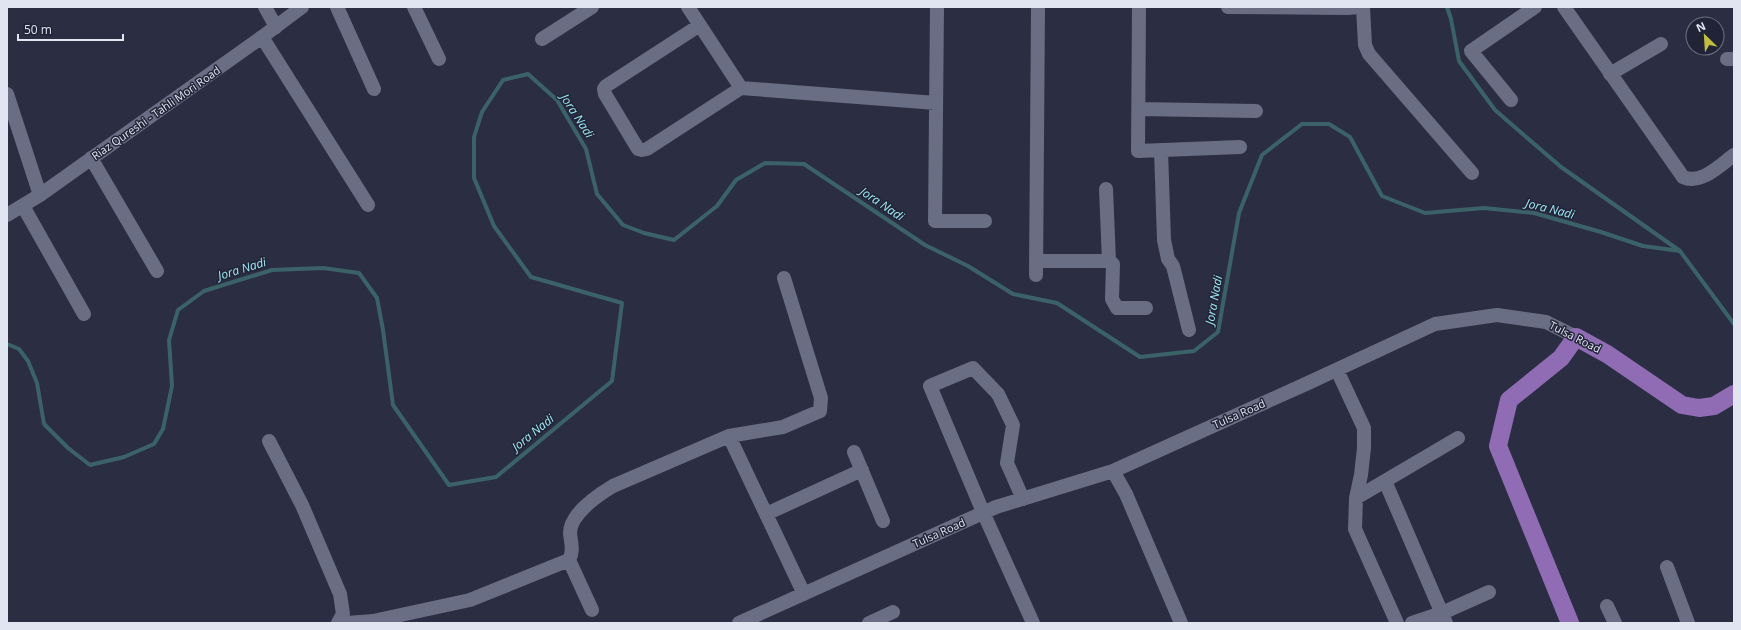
<svg xmlns="http://www.w3.org/2000/svg" width="1741" height="630" font-family="'Open Sans',sans-serif">
	<style>
		.lines { fill: none; stroke-linecap: round; stroke-linejoin: round }
		.stream { stroke: #3b6269; stroke-width: 4 }
		.minor { stroke: #696e84; stroke-width: 14 }
		.major { stroke: #906cb5; stroke-width: 18 }
		.labels { text-anchor: middle; stroke-width: 3; stroke-linejoin: round; paint-order: stroke }
		.street-label { font-size: 11px; fill: #e1e4f1; stroke: #212437 }
		.water-label { font-size: 12px; font-style: italic; fill: #9fe9f5; stroke: #212437 }
	</style>
	<rect width="100%" height="100%" fill="#2b2e42"/>
	<g class="lines">
		<path class="stream" d="M 1447,7 L 1451,19 L 1459,61 L 1495,110 L 1561,167 L 1680,251 L 1734,324
			M 7,344 L 19,349 L 28,361 L 37,383 L 44,424 L 68,448 L 90,465 L 124,457 L 154,444 L 163,429 L 172,386 L 169,340 L 178,310 L 204,291 L 272,270 L 323,268 L 359,273 L 377,298 L 383,330 L 393,405 L 449,485 L 496,477 L 612,381 L 622,303 L 531,277 L 494,226 L 474,178 L 474,137 L 482,112 L 503,80 L 528,74 L 557,100 L 586,149 L 597,194 L 623,225 L 644,233 L 674,240 L 717,206 L 736,180 L 765,163 L 804,164 L 925,245 L 968,266 L 1013,294 L 1057,303 L 1140,357 L 1194,351 L 1218,332 L 1239,213 L 1262,155 L 1302,124 L 1329,124 L 1350,137 L 1382,196 L 1425,213 L 1484,208 L 1534,213 L 1601,232 L 1643,246 L 1680,251"/>
		<path class="minor" d="M 265,7 L 276,27
			M 337,7 L 374,89
			M 414,7 L 439,59
			M 688,7 L 741,88 L 936,103
			M 937,7 L 935,221 L 985,221
			M 1139,7 L 1138,151 L 1240,147
			M 1228,7 L 1348,8 L 1358,7
			M 1363,7 L 1365,45 L 1369,54 L 1472,173
			M 1564,7 L 1683,177 C 1701,185 1719,166 1734,155
			M 700,25 L 606,86 L 604,89 L 605,94 L 638,149 L 642,150 L 647,149 L 741,88
			M 262,37 L 368,205
			M 542,39 L 592,7
			M 1727,59 L 1734,59
			M 1610,74 L 1661,44
			M 7,94 L 40,195
			M 1511,100 L 1471,51 L 1535,7
			M 1139,109 L 1256,111
			M 1161,150 L 1164,240 L 1168,259 L 1173,266 L 1189,330
			M 91,158 L 157,271
			M 1106,189 L 1109,261 L 1113,264 L 1112,299 L 1117,308 L 1146,308
			M 23,206 L 84,314
			M 7,215 L 40,195 L 262,37 L 302,7
			M 1036,261 L 1109,261
			M 1036,275 L 1038,7
			M 1337,370 L 1364,428 L 1364,448 L 1361,475 L 1356,498 L 1355,529 L 1397,623
			M 729,436 L 804,594
			M 269,441 L 302,505 L 340,594 L 343,614 L 338,623
			M 854,452 L 883,521
			M 1113,471 L 1126,494 L 1181,623
			M 1385,481 L 1446,623
			M 1356,498 L 1458,438
			M 1023,499 L 1007,463 L 1013,425 L 998,394 L 973,368 L 930,386 L 983,512 L 1033,623
			M 766,514 L 862,470
			M 569,560 L 592,610
			M 1667,567 L 1688,623
			M 1607,606 L 1615,623
			M 347,623 L 373,621 L 470,600 L 569,560 C 574,551 571,543 570,533 C 570,514 598,495 613,486 L 729,436 L 783,427 L 820,411 L 821,398 L 784,278
			M 739,623 L 996,507 L 1113,471 L 1308,383 L 1435,324 L 1497,315 L 1546,322 L 1576,337
			M 869,623 L 893,612
			M 1412,623 L 1442,613 L 1489,592"/>
		<path class="major" d="M 1570,623 L 1498,446 L 1509,400 L 1561,358 L 1576,337 L 1607,354 L 1682,405 L 1699,408 L 1714,406 L 1734,394"/>
	</g>
	<g class="labels">
		<g class="street-label">
			<text transform="translate(156 113) rotate(-35)" y="4">Riaz Qureshi - Tahli Mori Road</text>
			<text transform="translate(1575 337) rotate(27)" y="4">Tulsa Road</text>
			<text transform="translate(1239 414) rotate(-24)" y="4">Tulsa Road</text>
			<text transform="translate(939 533) rotate(-24)" y="4">Tulsa Road</text>
		</g>
		<g class="water-label">
			<text transform="translate(577 116) rotate(57)" y="4">Jora Nadi</text>
			<text transform="translate(882 204) rotate(34)" y="4">Jora Nadi</text>
			<text transform="translate(1550 209) rotate(14)" y="4">Jora Nadi</text>
			<text transform="translate(242 269) rotate(-17)" y="4">Jora Nadi</text>
			<text transform="translate(1214 300) rotate(-80)" y="4">Jora Nadi</text>
			<text transform="translate(533 433) rotate(-39)" y="4">Jora Nadi</text>
		</g>
	</g>
	<rect width="1741" height="630" fill="none" stroke="#e1e4f1" stroke-width="16"/>
	<g transform="translate(1705 36) rotate(335)"><circle r="19" fill="#212437" stroke="#6e7181"/>
	<path d="M0-3L7 15L0 10L-7 15Z" fill="#c0be40"/>
	<text y="-6" font-size="11" font-weight="bold" text-anchor="middle" fill="#e1e4f1">N</text>
	</g>
	<path d="M18 34v6h105v-6" fill="none" stroke="#e1e4f1" stroke-width="2"/>
	<text x="24" y="34" font-size="12" fill="#e1e4f1" stroke="#212437" stroke-width="3" paint-order="stroke">50 m</text>
</svg>
